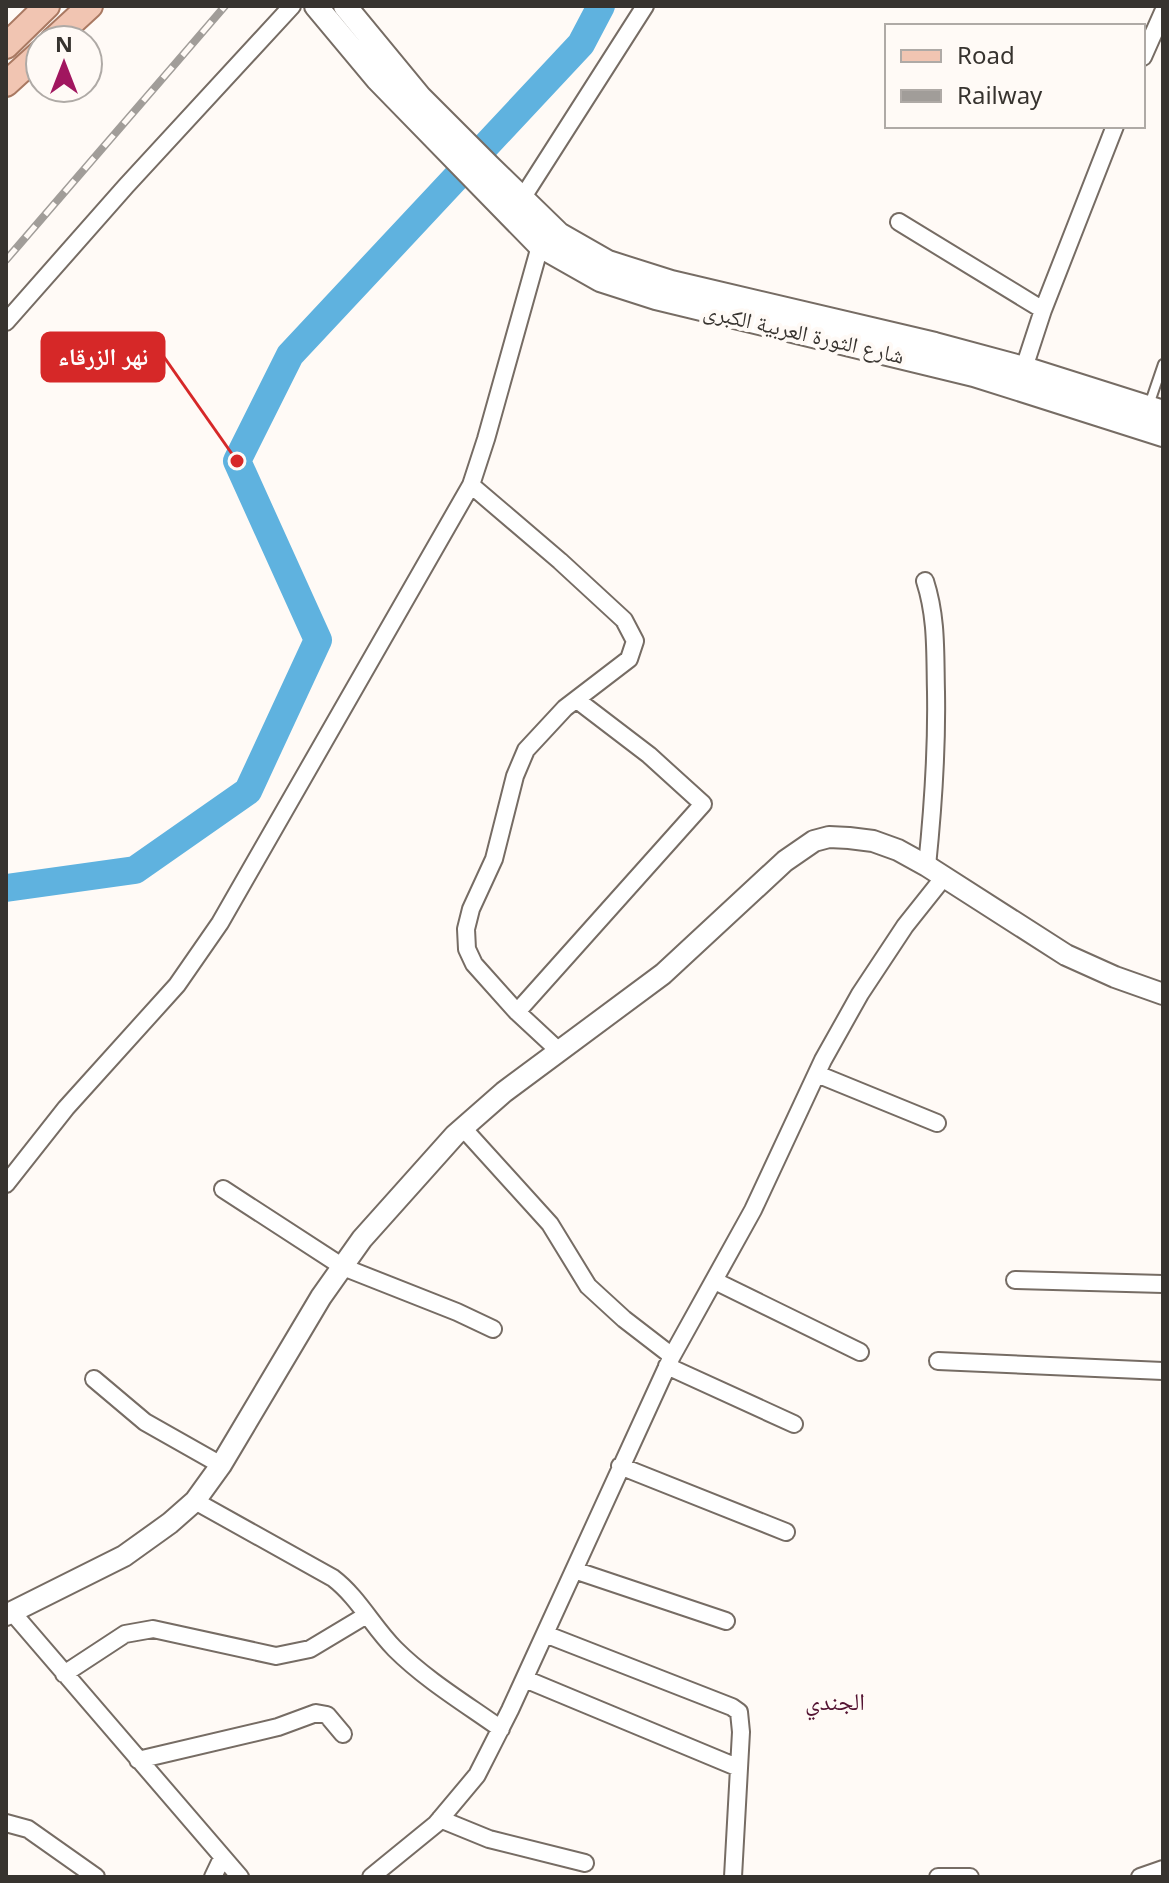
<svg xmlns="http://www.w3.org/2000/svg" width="1169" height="1883" font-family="'Noto Sans','Noto Naskh Arabic',sans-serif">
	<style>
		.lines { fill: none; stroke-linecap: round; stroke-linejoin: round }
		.river { stroke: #5fb2df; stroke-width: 28 }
		.service-casing { stroke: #766c64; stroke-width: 12 }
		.minor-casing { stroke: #766c64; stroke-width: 20 }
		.tertiary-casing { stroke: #766c64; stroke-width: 24 }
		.secondary-casing { stroke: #766c64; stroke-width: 26 }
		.primary-casing { stroke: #a97962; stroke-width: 28 }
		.service { stroke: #fff; stroke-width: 8 }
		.minor { stroke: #fff; stroke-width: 16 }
		.tertiary { stroke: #fff; stroke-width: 20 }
		.secondary { stroke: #fff; stroke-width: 22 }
		.primary { stroke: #f1c5b2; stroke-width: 24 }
		.rail-casing { stroke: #a19d99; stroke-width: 8 }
		.rail { stroke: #fffaf6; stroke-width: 5; stroke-dasharray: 15; stroke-linecap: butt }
		.labels { text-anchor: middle; stroke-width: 8; stroke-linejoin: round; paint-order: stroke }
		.street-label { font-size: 22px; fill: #37332f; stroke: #fffaf6 }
		.neighbourhood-label { font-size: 24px; fill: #531231; stroke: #fffaf6 }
		.leader { fill: none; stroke: #d62828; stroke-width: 3 }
		.callout-dot { fill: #d62828; stroke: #fffaf6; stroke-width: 3 }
		.callout { fill: #d62828; stroke: #d62828; stroke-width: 3 }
		.callout-label { font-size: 24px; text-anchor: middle; font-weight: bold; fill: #fff }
	</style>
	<rect width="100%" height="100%" fill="#fffaf6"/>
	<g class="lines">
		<path class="river" d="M 6,888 L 135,870 L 248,791 L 318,640 L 237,461 L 290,355 L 581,44 L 601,6"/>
		<g class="service-casing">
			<path id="service" d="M 1149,405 L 1163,364"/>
		</g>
		<g class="minor-casing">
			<path id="minor" d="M 1143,57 L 1163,12
				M 523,197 L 645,6
				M 899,222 L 1043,310
				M 540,246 L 486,439 L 471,485 L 560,561 L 624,620 L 635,641 L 629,659 L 565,708 L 526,750 L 515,776 L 494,859 L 471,909 L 466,929 L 467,949 L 474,964 L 517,1012 L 559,1051
				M 6,322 L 126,186 L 292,6
				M 1024,368 L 1043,310 L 1115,126
				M 925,581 C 937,618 935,653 936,692 C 937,750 933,808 927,866
				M 517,1012 L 703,804 L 649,755 L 577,700
				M 817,1074 L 937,1123
				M 463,1128 L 550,1224 L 588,1286 L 624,1319 L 672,1356
				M 6,1184 L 66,1108 L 177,985 L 220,923 L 471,485
				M 223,1189 L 343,1267 L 457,1312 L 493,1329
				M 1015,1280 L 1163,1284
				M 715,1281 L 860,1352
				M 938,1361 L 1163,1371
				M 667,1366 L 794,1424
				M 94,1379 L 145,1422 L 221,1465
				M 620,1466 L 786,1532
				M 195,1501 L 333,1578 C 358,1597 373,1627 395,1649 C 426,1680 466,1704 501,1729
				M 574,1570 L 726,1621
				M 12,1612 L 240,1877
				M 545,1634 L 732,1707 L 739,1712 L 741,1732 L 733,1877
				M 64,1674 L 125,1634 L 153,1629 L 276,1656 L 310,1649 L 365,1616
				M 525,1679 L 739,1768
				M 138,1760 L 278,1727 L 316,1713 L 327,1715 L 343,1734
				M 440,1819 L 489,1839 L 585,1863
				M 6,1823 L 28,1829 L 96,1877
				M 213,1877 L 222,1858
				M 371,1877 L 436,1824 L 477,1775 L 510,1710 L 672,1356 L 753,1210 L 823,1060 L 860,994 L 905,926 L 944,877
				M 938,1877 L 970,1877
				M 1140,1877 L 1163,1869"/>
		</g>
		<g class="tertiary-casing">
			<path id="tertiary" d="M 6,1615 L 124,1556 L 170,1523 L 195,1501 L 221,1465 L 321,1297 L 362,1239 L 455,1135 L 504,1092 L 663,974 L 785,861 L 814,841 L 829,837 L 849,838 L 873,841 L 898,850 L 927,866 L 1066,955 L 1115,977 L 1163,994"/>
		</g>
		<g class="secondary-casing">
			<path id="secondary" d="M 316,6 L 377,79 L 540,246 L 600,280 L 656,298 L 974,375 L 1163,435
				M 345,6 L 420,97 L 489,166 L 559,234 L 608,262 L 671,282 L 935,344 L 1024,368 L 1163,412"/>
		</g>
		<g class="primary-casing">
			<path id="primary" d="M 53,40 L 90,6
				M 6,46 L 47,6
				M 6,84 L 40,53"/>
		</g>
		<use href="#service" class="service"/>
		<use href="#minor" class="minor"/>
		<use href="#tertiary" class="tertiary"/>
		<use href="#secondary" class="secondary"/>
		<use href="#primary" class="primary"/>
		<g class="rail-casing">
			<path id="rail" d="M 6,260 L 225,6"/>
		</g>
		<use href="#rail" class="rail"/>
	</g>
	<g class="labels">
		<g class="street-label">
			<text transform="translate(804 333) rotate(13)" y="8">شارع الثورة العربية الكبرى</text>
		</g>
		<g class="neighbourhood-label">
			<text x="835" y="1710">الجندي</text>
		</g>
	</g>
	<path class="leader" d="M237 461L164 357"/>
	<circle class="callout-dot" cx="237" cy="461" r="8"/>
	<rect class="callout" x="42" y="333" width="122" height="48" rx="8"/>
	<g class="callout-label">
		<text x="103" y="365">نهر الزرقاء</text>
	</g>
	<rect width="1169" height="1883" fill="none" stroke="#37332f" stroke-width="16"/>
	<rect x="885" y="24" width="260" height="104" fill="#fffaf6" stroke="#afaaa6" stroke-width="2"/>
	<rect x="901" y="50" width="40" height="12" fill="#f1c5b2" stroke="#afaaa6" stroke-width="2"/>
	<text x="957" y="64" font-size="24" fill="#37332f">Road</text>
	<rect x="901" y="90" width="40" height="12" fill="#a19d99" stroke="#afaaa6" stroke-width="2"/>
	<text x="957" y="104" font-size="24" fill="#37332f">Railway</text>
	<g transform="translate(64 64)"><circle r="38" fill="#fffaf6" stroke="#afaaa6" stroke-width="2"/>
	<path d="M0-6L14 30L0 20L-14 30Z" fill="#a1165f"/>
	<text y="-12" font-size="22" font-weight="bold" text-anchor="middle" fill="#37332f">N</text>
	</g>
</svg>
